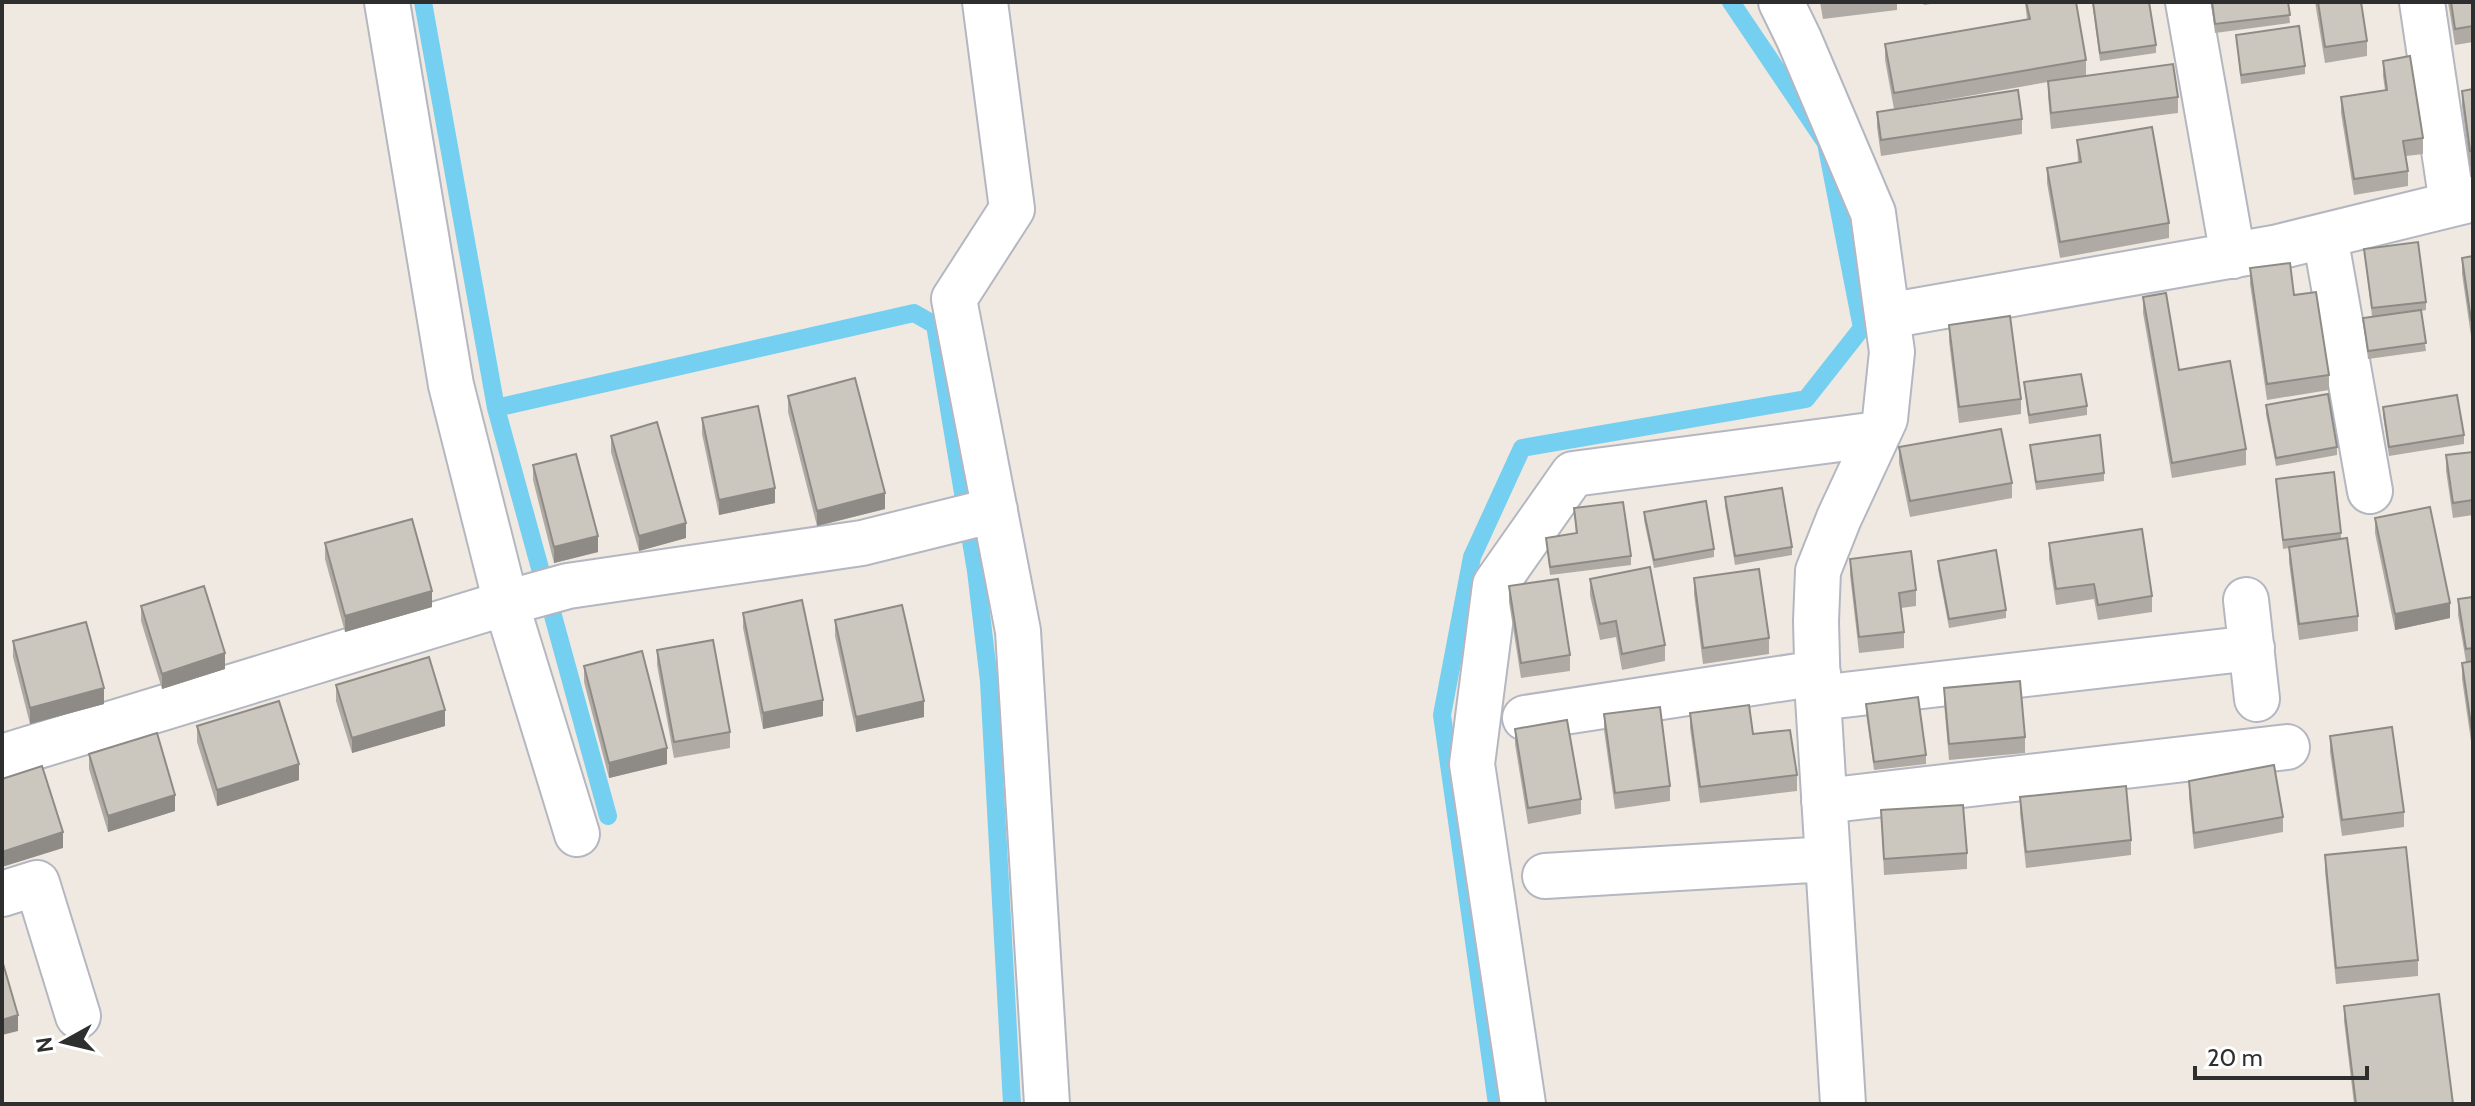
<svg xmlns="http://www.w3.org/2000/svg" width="2475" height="1106" font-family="Cabin,sans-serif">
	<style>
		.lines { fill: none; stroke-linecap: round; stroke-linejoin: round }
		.stream { stroke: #75cff0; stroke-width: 18 }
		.minor-casing { stroke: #b4b7c1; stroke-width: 48 }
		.minor { stroke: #fff; stroke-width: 44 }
		.wall { fill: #afaba4 }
		.shaded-wall { fill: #8e8b86 }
		.building { fill: #cbc7bf; stroke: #8e8b86; stroke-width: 2 }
	</style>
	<rect width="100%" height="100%" fill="#efe9e1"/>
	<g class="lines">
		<path class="stream" d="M 423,2 L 496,408 L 608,816
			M 496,408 L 914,313 L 935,325 L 976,571 L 989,681 L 1012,1104
			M 1497,1104 L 1442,715 L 1472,557 L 1522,448 L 1806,399 L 1862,328 L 1826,143 L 1731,2"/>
		<g class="minor-casing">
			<path id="minor" d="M 387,2 L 451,385 L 506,603 L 577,834
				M 985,2 L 1012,209 L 954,299 L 1018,631 L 1047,1104
				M 1781,2 L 1799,39 L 1873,213 L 1892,352 L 1885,419 L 1839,518 L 1818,571 L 1816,621 L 1818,698 L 1843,1104
				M 2188,2 L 2233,256
				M 2422,2 L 2452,204
				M 2325,236 L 2370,491
				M 1887,316 L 2274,248 L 2473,199
				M 2246,600 L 2257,699
				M 1818,698 L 2252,648
				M 1525,718 L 1818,673
				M 2,757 L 506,603 L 568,586 L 862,543 L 995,510
				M 1824,801 L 2287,747
				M 1545,876 L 1828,859
				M 2,894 L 37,883 L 78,1016
				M 1523,1104 L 1472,764 L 1495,585 L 1573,474 L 1878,434"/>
		</g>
		<use href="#minor" class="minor"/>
	</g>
	<path class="wall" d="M 1820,2 L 1897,2 L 1897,10 L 1823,19 Z
		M 1923,2 L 1944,2 L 1924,5 Z
		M 2025,2 L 2076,2 L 2086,60 L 2086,75 L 2178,97 L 2178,113 L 2051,129 L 2048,96 L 2048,82 L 1894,109 L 1885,60 L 1885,44 L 2027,19 Z
		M 2092,2 L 2149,2 L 2156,45 L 2156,53 L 2100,61 Z
		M 2211,2 L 2288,2 L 2290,23 L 2215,33 Z
		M 2315,2 L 2361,2 L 2367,41 L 2367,56 L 2325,63 Z
		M 2448,2 L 2473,2 L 2473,42 L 2455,45 Z
		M 2236,35 L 2305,66 L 2305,74 L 2241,84 Z
		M 2383,61 L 2423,138 L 2423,154 L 2406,156 L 2408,171 L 2408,186 L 2354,195 L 2341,113 L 2341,97 L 2385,90 L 2383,76 Z
		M 2473,89 L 2473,167 L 2470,167 L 2462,106 L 2462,91 Z
		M 1877,112 L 2022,119 L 2022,134 L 1881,156 L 1877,127 Z
		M 2077,140 L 2169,223 L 2169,238 L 2060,258 L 2047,183 L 2047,168 L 2078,162 Z
		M 2364,249 L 2426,302 L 2426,310 L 2421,311 L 2426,351 L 2368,359 L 2363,318 L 2372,316 Z
		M 2473,256 L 2473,335 L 2471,336 L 2462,274 L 2462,258 Z
		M 2250,268 L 2294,295 L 2329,375 L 2329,390 L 2267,400 L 2250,284 Z
		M 2143,297 L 2179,370 L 2246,449 L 2246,465 L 2172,478 L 2143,313 Z
		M 1949,325 L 2021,399 L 2021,414 L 1959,423 L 1949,341 Z
		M 2473,338 L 2473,365 L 2471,354 L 2471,339 Z
		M 2024,382 L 2087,406 L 2087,415 L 2029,424 Z
		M 788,396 L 885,509 L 817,526 L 788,412 Z
		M 2266,405 L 2337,447 L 2337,455 L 2276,466 L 2266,414 Z
		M 2383,407 L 2464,435 L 2464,444 L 2389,456 L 2383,415 Z
		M 702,418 L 775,503 L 719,515 L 702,434 Z
		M 611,436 L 686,538 L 639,551 L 611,452 Z
		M 2030,445 L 2104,473 L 2104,481 L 2036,490 Z
		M 1899,447 L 2012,483 L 2012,498 L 1910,517 L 1899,463 Z
		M 2473,452 L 2473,515 L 2453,518 L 2446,471 L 2446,455 Z
		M 533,465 L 598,552 L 554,563 L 533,480 Z
		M 2276,479 L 2341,533 L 2341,539 L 2358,616 L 2358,631 L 2299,640 L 2289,562 L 2289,548 L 2283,549 Z
		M 1725,497 L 1792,547 L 1792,555 L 1735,565 L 1725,506 Z
		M 1574,508 L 1631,556 L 1631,565 L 1550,575 L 1546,538 L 1576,534 Z
		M 1644,512 L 1714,549 L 1714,557 L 1654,568 L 1644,520 Z
		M 2375,518 L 2450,618 L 2395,630 L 2375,533 Z
		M 325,543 L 432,607 L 345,632 L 325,559 Z
		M 2049,543 L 2152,596 L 2152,612 L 2098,620 L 2094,599 L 2056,605 L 2049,559 Z
		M 1850,559 L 1916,590 L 1916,606 L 1901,608 L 1904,632 L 1904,648 L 1859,653 L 1850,575 Z
		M 1938,561 L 2006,610 L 2006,618 L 1949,628 L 1938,569 Z
		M 1694,578 L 1769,638 L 1769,654 L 1703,664 L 1694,594 Z
		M 1590,579 L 1665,645 L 1665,661 L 1622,670 L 1616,637 L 1600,640 L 1590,595 Z
		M 1509,586 L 1570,655 L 1570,671 L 1521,678 L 1509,602 Z
		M 2473,597 L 2473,755 L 2462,679 L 2462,663 L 2466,662 L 2458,615 L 2458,599 Z
		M 141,606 L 225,669 L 162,689 L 141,621 Z
		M 743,613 L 823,716 L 763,729 L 743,628 Z
		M 835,620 L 924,717 L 856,732 L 835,636 Z
		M 13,641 L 104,704 L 30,724 L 13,657 Z
		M 657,650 L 730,732 L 730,748 L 674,758 L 657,665 Z
		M 584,666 L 667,764 L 609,778 L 584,682 Z
		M 336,685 L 445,726 L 352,753 L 336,701 Z
		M 1944,688 L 2025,737 L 2025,753 L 1949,760 L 1944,703 Z
		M 1866,704 L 1926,755 L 1926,764 L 1874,770 L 1866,713 Z
		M 1690,713 L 1753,734 L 1797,775 L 1797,791 L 1700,803 L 1690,728 Z
		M 1604,714 L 1670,786 L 1670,801 L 1615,809 L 1604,730 Z
		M 197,726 L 299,780 L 217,806 L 197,742 Z
		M 1515,729 L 1581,799 L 1581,814 L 1528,824 L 1515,744 Z
		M 2330,736 L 2404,812 L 2404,827 L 2342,836 L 2330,752 Z
		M 89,754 L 175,811 L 108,832 L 89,769 Z
		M 2189,781 L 2283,817 L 2283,832 L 2194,849 L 2189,797 Z
		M 2020,797 L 2131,840 L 2131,855 L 2026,868 L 2020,813 Z
		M 1881,810 L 1967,853 L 1967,869 L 1884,875 Z
		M 2325,855 L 2418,960 L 2418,976 L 2336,984 L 2325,871 Z
		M 2344,1006 L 2453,1104 L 2354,1104 L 2344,1021 Z"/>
	<path class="shaded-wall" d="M 775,488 L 775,503 L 719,515 L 719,500 Z
		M 885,493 L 885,509 L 817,526 L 817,511 Z
		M 686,523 L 686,538 L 639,551 L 639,536 Z
		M 598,536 L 598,552 L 554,563 L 554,547 Z
		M 432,591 L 432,607 L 345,632 L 345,616 Z
		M 2450,603 L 2450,618 L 2395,630 L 2395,614 Z
		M 225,653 L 225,669 L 162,689 L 162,674 Z
		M 104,688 L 104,704 L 30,724 L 30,708 Z
		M 823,700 L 823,716 L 763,729 L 763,713 Z
		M 924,701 L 924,717 L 856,732 L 856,717 Z
		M 445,710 L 445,726 L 352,753 L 352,738 Z
		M 667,748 L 667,764 L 609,778 L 609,763 Z
		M 299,764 L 299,780 L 217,806 L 217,790 Z
		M 175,795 L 175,811 L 108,832 L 108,816 Z
		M 63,832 L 63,848 L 2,867 L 2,852 Z
		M 18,1015 L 18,1031 L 2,1035 L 2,1020 Z"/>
	<path class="building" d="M 2026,2 L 2076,2 L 2086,60 L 1894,93 L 1885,44 L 2030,19 Z
		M 2093,2 L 2149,2 L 2156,45 L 2100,53 Z
		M 2212,2 L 2288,2 L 2290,15 L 2215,24 Z
		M 2318,2 L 2361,2 L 2367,41 L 2325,47 Z
		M 2451,2 L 2473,2 L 2473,26 L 2455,29 Z
		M 2299,26 L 2305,66 L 2241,75 L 2236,35 Z
		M 2410,56 L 2423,138 L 2403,141 L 2408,171 L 2354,179 L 2341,97 L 2387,90 L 2383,61 Z
		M 2173,64 L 2178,97 L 2051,113 L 2048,81 Z
		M 2473,89 L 2473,151 L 2470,151 L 2462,91 Z
		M 2018,90 L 2022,119 L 1881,140 L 1877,112 Z
		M 2152,127 L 2169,223 L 2060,242 L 2047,168 L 2081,162 L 2077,140 Z
		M 2418,242 L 2426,302 L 2372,308 L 2364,249 Z
		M 2473,256 L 2473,320 L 2471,320 L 2462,258 Z
		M 2290,263 L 2294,295 L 2316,292 L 2329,375 L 2267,384 L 2250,268 Z
		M 2166,293 L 2179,370 L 2230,361 L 2246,449 L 2172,463 L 2143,297 Z
		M 2421,310 L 2426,343 L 2368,351 L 2363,318 Z
		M 2010,316 L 2021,399 L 1959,407 L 1949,325 Z
		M 2081,374 L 2087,406 L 2029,415 L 2024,382 Z
		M 855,378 L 885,493 L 817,511 L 788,396 Z
		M 2328,394 L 2337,447 L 2276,458 L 2266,405 Z
		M 2457,395 L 2464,435 L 2389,447 L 2383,407 Z
		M 758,406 L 775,488 L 719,500 L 702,418 Z
		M 657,422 L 686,523 L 639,536 L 611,436 Z
		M 2001,429 L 2012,483 L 1910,501 L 1899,447 Z
		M 2100,435 L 2104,473 L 2036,482 L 2030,445 Z
		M 2473,452 L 2473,500 L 2453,503 L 2446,455 Z
		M 576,454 L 598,536 L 554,547 L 533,465 Z
		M 2334,472 L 2341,533 L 2283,540 L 2276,479 Z
		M 1782,488 L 1792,547 L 1735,556 L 1725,497 Z
		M 1706,501 L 1714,549 L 1654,560 L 1644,512 Z
		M 1623,502 L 1631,556 L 1550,567 L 1546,538 L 1577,533 L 1574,508 Z
		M 2430,507 L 2450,603 L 2395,614 L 2375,518 Z
		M 412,519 L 432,591 L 345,616 L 325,543 Z
		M 2142,529 L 2152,596 L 2098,605 L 2094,584 L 2056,589 L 2049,543 Z
		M 2347,538 L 2358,616 L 2299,624 L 2289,547 Z
		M 1996,550 L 2006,610 L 1949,619 L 1938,561 Z
		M 1911,551 L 1916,590 L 1899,593 L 1904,632 L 1859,637 L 1850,559 Z
		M 1650,567 L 1665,645 L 1622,654 L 1616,621 L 1600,624 L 1590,579 Z
		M 1759,569 L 1769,638 L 1703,648 L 1694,578 Z
		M 1558,579 L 1570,655 L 1521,663 L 1509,586 Z
		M 204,586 L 225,653 L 162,674 L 141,606 Z
		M 2473,597 L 2473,648 L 2466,649 L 2458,599 Z
		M 802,600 L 823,700 L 763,713 L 743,613 Z
		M 902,605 L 924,701 L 856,717 L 835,620 Z
		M 86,622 L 104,688 L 30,708 L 13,641 Z
		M 713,640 L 730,732 L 674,742 L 657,650 Z
		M 642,651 L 667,748 L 609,763 L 584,666 Z
		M 429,657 L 445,710 L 352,738 L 336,685 Z
		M 2473,661 L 2473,739 L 2462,663 Z
		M 2020,681 L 2025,737 L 1949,744 L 1944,688 Z
		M 1918,697 L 1926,755 L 1874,762 L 1866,704 Z
		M 279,701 L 299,764 L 217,790 L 197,726 Z
		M 1749,705 L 1753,734 L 1790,730 L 1797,775 L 1700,787 L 1690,713 Z
		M 1660,707 L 1670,786 L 1615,793 L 1604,714 Z
		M 1567,720 L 1581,799 L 1528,808 L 1515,729 Z
		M 2392,727 L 2404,812 L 2342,820 L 2330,736 Z
		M 157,733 L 175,795 L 108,816 L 89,754 Z
		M 2274,765 L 2283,817 L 2194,833 L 2189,781 Z
		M 42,766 L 63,832 L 2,852 L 2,779 Z
		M 2126,786 L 2131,840 L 2026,852 L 2020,797 Z
		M 1963,805 L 1967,853 L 1884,859 L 1881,810 Z
		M 2406,847 L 2418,960 L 2336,968 L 2325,855 Z
		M 2,960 L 18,1015 L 2,1020 Z
		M 2439,994 L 2453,1104 L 2356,1104 L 2344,1006 Z"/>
	<rect width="2475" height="1106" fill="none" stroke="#2e2e2e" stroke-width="8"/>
	<g transform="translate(64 1042) rotate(262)" stroke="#ffffff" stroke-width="6" paint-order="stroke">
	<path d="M0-6L14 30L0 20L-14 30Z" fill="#2e2e2e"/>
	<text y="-12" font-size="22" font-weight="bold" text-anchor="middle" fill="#2e2e2e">N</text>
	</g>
	<path d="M2195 1066v12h172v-12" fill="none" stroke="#2e2e2e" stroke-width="4"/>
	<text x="2207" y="1066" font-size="24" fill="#2e2e2e" stroke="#ffffff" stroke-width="6" paint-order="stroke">20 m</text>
</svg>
